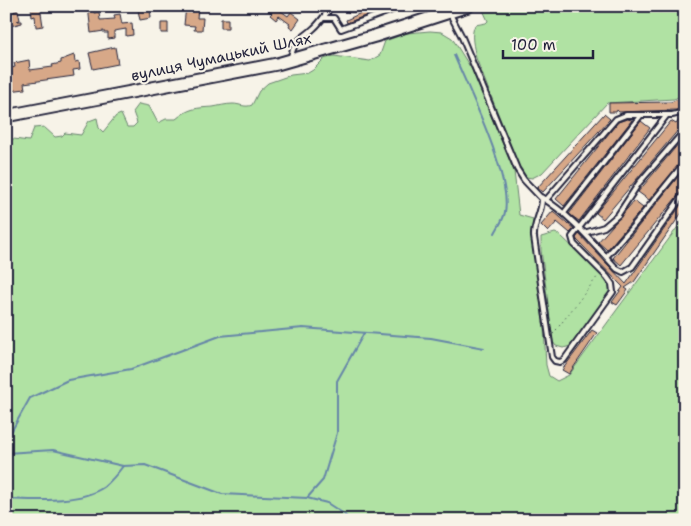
<svg xmlns="http://www.w3.org/2000/svg" width="691" height="526" font-family="'Shantell Sans',sans-serif">
	<style>
		.green { fill: #b0e2a3; stroke: #69826f }
		.lines { fill: none; stroke-linecap: round; stroke-linejoin: round }
		.stream { stroke: #6686a8; stroke-width: 2 }
		.building { fill: #d7a888; stroke: #22223b }
		.service-casing { stroke: #22223b; stroke-width: 8 }
		.trunk-casing { stroke: #22223b; stroke-width: 15 }
		.path { stroke: #22223b; stroke-width: 1; stroke-dasharray: 1 4; stroke-linecap: butt }
		.service { stroke: #f7f3e8; stroke-width: 4 }
		.trunk { stroke: #f7f3e8; stroke-width: 11 }
		.labels { text-anchor: middle; stroke-width: 4; stroke-linejoin: round; paint-order: stroke }
		.street-label { font-size: 15px; fill: #22223b; stroke: #f7f3e8 }
	</style>
	<rect width="100%" height="100%" fill="#f7f3e8"/>
	<filter id="ink" filterUnits="userSpaceOnUse"><feTurbulence type="fractalNoise" baseFrequency=".02" numOctaves="2"/><feDisplacementMap in="SourceGraphic" scale="10" xChannelSelector="R" yChannelSelector="G"/><feConvolveMatrix kernelMatrix="1 2 1 2 8 2 1 2 1" color-interpolation-filters="sRGB"/></filter>
	<g filter="url(#ink)">
		<path class="green" d="M 495,6 L 651,6 L 659,12 C 668,11 675,6 685,6 L 685,94 L 674,99 L 607,103 L 542,173 L 532,178 L 526,177 L 519,167 L 476,58 C 474,47 470,35 475,25 L 486,23 L 488,21 L 483,10 Z
			M 430,31 L 442,32 L 452,38 L 472,70 L 514,171 L 519,215 L 533,219 L 532,233 L 533,250 L 544,328 L 546,365 L 549,376 L 557,381 L 569,375 L 685,217 L 685,520 L 6,520 L 6,138 L 29,141 L 34,128 L 44,127 L 55,137 L 62,136 L 65,133 L 81,135 L 89,121 L 97,118 L 99,128 L 103,132 L 116,116 L 121,114 L 127,127 L 133,127 L 137,123 L 133,112 L 139,104 L 149,106 L 158,123 L 166,119 L 176,119 C 189,108 196,108 213,107 C 219,106 226,104 233,104 C 240,104 245,108 252,105 L 259,91 L 268,83 L 291,75 L 308,73 L 313,70 L 324,59 L 334,56 L 370,61 L 380,55 L 385,41 L 407,33 Z
			M 555,233 L 560,235 L 605,278 L 610,287 L 608,295 L 571,346 L 563,348 L 556,346 L 553,342 L 541,250 L 541,237 Z"/>
		<g class="lines">
			<path class="stream" d="M 454,55 C 469,90 512,177 505,212 C 504,219 498,227 495,233
				M 6,441 L 30,398 L 68,380 L 131,369 L 220,336 L 303,328 L 431,338 L 484,348
				M 6,453 L 53,450 L 123,466
				M 307,498 L 323,480 L 337,433 L 337,381 L 364,333
				M 6,499 C 35,500 79,504 104,487 C 111,481 117,474 123,466 L 145,465 L 222,494 L 307,498 L 327,503 L 344,514 L 349,520"/>
		</g>
		<path class="building" d="M 34,6 L 40,6 L 43,26 L 36,27 L 35,16 L 32,17 L 31,7 Z
			M 88,6 L 93,6 L 94,13 L 99,12 L 100,20 L 115,19 L 114,15 L 120,14 L 122,24 L 132,23 L 133,35 L 126,36 L 126,29 L 114,31 L 114,38 L 108,39 L 108,33 L 104,33 L 104,31 L 91,33 Z
			M 186,6 L 198,8 L 197,18 L 203,18 L 202,30 L 194,30 L 195,26 L 184,25 Z
			M 272,6 L 274,6 L 288,16 L 291,12 L 300,19 L 293,29 L 289,26 L 290,24 L 279,16 L 276,20 L 270,15 L 272,13 L 268,11 Z
			M 376,6 L 390,6 L 347,23 L 346,20 Z
			M 150,8 L 151,18 L 140,20 L 138,10 Z
			M 18,10 L 20,20 L 17,21 L 22,21 L 22,23 L 6,27 L 6,22 L 12,21 L 10,13 Z
			M 221,19 L 228,19 L 228,28 L 221,28 Z
			M 161,23 L 168,23 L 168,33 L 161,33 Z
			M 115,47 L 118,64 L 93,69 L 89,53 Z
			M 74,55 L 75,62 L 79,61 L 80,69 L 73,70 L 74,76 L 24,83 L 25,89 L 10,91 L 7,69 L 15,67 L 14,63 L 29,60 L 30,70 L 53,67 L 52,65 L 61,63 L 61,60 Z
			M 685,96 L 685,107 L 676,110 L 619,112 L 617,110 L 616,112 L 609,112 L 609,103 L 671,102 Z
			M 604,114 L 610,119 L 543,192 L 537,188 Z
			M 682,117 L 685,119 L 685,122 L 603,219 L 596,213 L 671,121 L 676,124 Z
			M 627,119 L 632,120 L 564,206 L 556,199 L 618,122 Z
			M 641,121 L 650,128 L 579,221 L 569,214 Z
			M 685,136 L 685,158 L 649,200 L 638,192 Z
			M 685,168 L 685,187 L 621,265 L 613,258 Z
			M 685,199 L 685,208 L 634,282 L 625,288 L 628,290 L 617,305 L 612,302 L 623,287 L 577,240 L 576,238 L 579,234 L 626,284 Z
			M 634,201 L 643,208 L 607,250 L 598,242 Z
			M 553,211 L 574,229 L 570,233 L 557,222 L 548,232 L 541,225 Z
			M 592,330 L 597,333 L 569,374 L 562,370 Z"/>
		<g class="lines">
			<g class="service-casing">
				<path id="service" d="M 348,6 L 350,9 L 358,9 L 365,6
					M 450,14 L 461,35 L 517,169 L 524,180 L 542,199 C 542,213 533,224 534,237 L 552,357 L 555,361 L 560,362 L 564,360 L 613,292 L 612,284 L 607,277 L 574,244 L 572,237 L 667,115
					M 323,18 L 334,18 L 341,29 L 403,6
					M 291,57 C 294,39 303,39 314,28 C 321,22 326,13 332,6
					M 541,197 C 571,215 593,243 617,269 L 623,272 L 632,267 L 685,192
					M 546,200 L 616,119 L 626,115 L 672,115 L 685,112
					M 564,213 L 641,115
					M 584,233 L 604,227 L 618,215 L 639,183 L 685,130
					M 606,257 L 634,225 L 685,162"/>
			</g>
			<g class="trunk-casing">
				<path id="trunk" d="M 6,116 L 277,64 L 375,36 L 468,6"/>
			</g>
			<path class="path" d="M 553,334 L 598,276"/>
			<use href="#service" class="service"/>
			<use href="#trunk" class="trunk"/>
		</g>
	</g>
	<g class="labels">
		<g class="street-label">
			<text transform="translate(221 57) rotate(-12)" y="5">вулиця Чумацький Шлях</text>
		</g>
	</g>
	<rect width="691" height="526" fill="none" stroke="#f7f3e8" stroke-width="25"/>
	<rect x="12" y="12" width="666" height="501" fill="none" stroke="#22223b" stroke-width="2" filter="url(#ink)"/>
	<path d="M503 50v8h90v-8" fill="none" stroke="#22223b" stroke-width="2.5"/>
	<text x="511" y="50" font-size="15" fill="#22223b" stroke="#f7f3e8" stroke-width="4" paint-order="stroke">100 m</text>
</svg>
